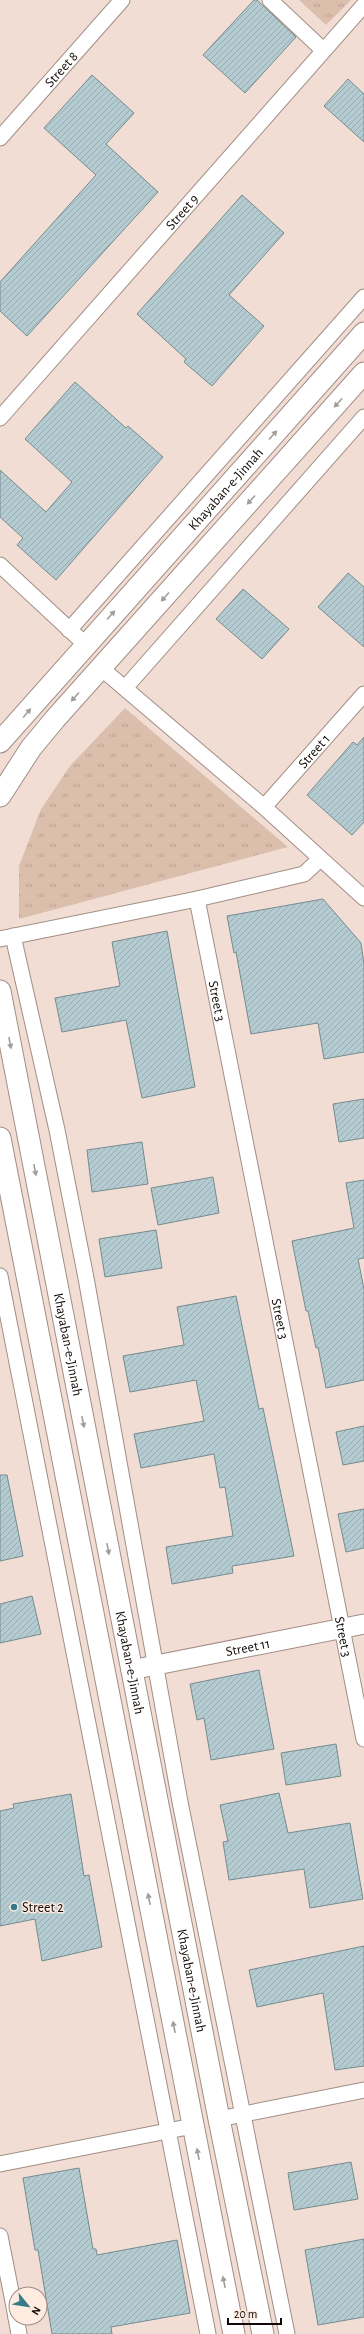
<svg xmlns="http://www.w3.org/2000/svg" width="364" height="2334" font-family="'Alegreya Sans',sans-serif">
	<style>
		.grass { fill: url(#grass-tufts) }
		.building { fill: url(#building-hatch); stroke: #748b8f }
		.lines { fill: none; stroke-linecap: round; stroke-linejoin: round }
		.minor-casing { stroke: #a18e85; stroke-width: 17 }
		.tertiary-casing { stroke: #a18e85; stroke-width: 21 }
		.secondary-casing { stroke: #a18e85; stroke-width: 23 }
		.minor { stroke: #fff; stroke-width: 15 }
		.tertiary { stroke: #fff; stroke-width: 19 }
		.secondary { stroke: #fff; stroke-width: 21 }
		.oneway { fill: #a09d9c }
		.poi-dot { fill: #367c88; stroke: #ffebe0; stroke-width: 1.5 }
		.labels { text-anchor: middle; stroke-width: 3; stroke-linejoin: round; paint-order: stroke }
		.street-label { font-size: 14px; fill: #110a07; stroke: #ffebe0 }
		.poi-label { font-size: 14px; fill: #110a07; stroke: #ffebe0; text-anchor: start }
	</style>
	<defs>
		<pattern id="grass-tufts" width="24" height="20" patternUnits="userSpaceOnUse"><rect width="24" height="20" fill="#dcbead"/><path d="M3 7l-1-3M5 7V3M7 7l1-3M15 17l-1-3M17 17v-4M19 17l1-3" fill="none" stroke="#bca293"/></pattern>
		<pattern id="building-hatch" width="6" height="6" patternUnits="userSpaceOnUse"><rect width="6" height="6" fill="#b4ccd1"/><path d="M-1 1l2-2M0 6l6-6M5 7l2-2" fill="none" stroke="#9aaeb2"/></pattern>
	</defs>
	<rect width="100%" height="100%" fill="#f1ddd3"/>
	<path class="grass" d="M 299,0 L 351,0 L 326,25 Z
		M 125,708 L 288,847 L 19,919 L 19,866 L 41,809 L 70,766 Z"/>
	<path class="building" d="M 254,0 L 257,0 L 296,37 L 245,93 L 203,55 Z
		M 92,75 L 134,113 L 106,144 L 158,192 L 27,336 L 0,311 L 0,282 L 96,175 L 44,128 Z
		M 348,79 L 364,94 L 364,142 L 324,106 Z
		M 242,195 L 284,233 L 229,295 L 264,326 L 212,386 L 184,362 L 186,359 L 137,314 Z
		M 75,382 L 126,428 L 128,426 L 163,457 L 56,580 L 17,545 L 23,538 L 0,517 L 0,470 L 46,512 L 72,482 L 25,439 Z
		M 348,573 L 364,587 L 364,647 L 318,607 Z
		M 243,589 L 289,629 L 262,659 L 216,619 Z
		M 364,737 L 364,822 L 352,835 L 307,795 L 353,742 L 357,745 Z
		M 323,899 L 361,943 L 364,964 L 364,1052 L 324,1059 L 318,1023 L 251,1034 L 236,952 L 234,953 L 227,916 Z
		M 167,931 L 195,1087 L 142,1098 L 126,1020 L 62,1032 L 55,998 L 120,986 L 112,942 Z
		M 364,1099 L 364,1138 L 339,1142 L 333,1104 Z
		M 142,1142 L 148,1184 L 92,1192 L 87,1150 Z
		M 213,1177 L 219,1213 L 158,1225 L 151,1188 Z
		M 364,1180 L 364,1258 L 358,1259 L 364,1289 L 364,1380 L 326,1388 L 318,1347 L 316,1348 L 308,1311 L 306,1311 L 292,1241 L 354,1228 L 346,1183 Z
		M 156,1230 L 162,1268 L 105,1277 L 99,1239 Z
		M 236,1296 L 259,1409 L 263,1408 L 294,1556 L 232,1566 L 233,1573 L 172,1584 L 166,1547 L 233,1536 L 225,1487 L 220,1488 L 214,1454 L 141,1468 L 134,1434 L 204,1421 L 196,1380 L 130,1392 L 123,1356 L 184,1345 L 177,1307 Z
		M 364,1426 L 364,1461 L 343,1465 L 336,1432 Z
		M 0,1475 L 7,1475 L 23,1556 L 0,1561 Z
		M 364,1509 L 364,1548 L 346,1552 L 338,1514 Z
		M 32,1596 L 41,1634 L 0,1643 L 0,1604 Z
		M 259,1670 L 274,1749 L 211,1760 L 204,1718 L 197,1720 L 190,1684 Z
		M 336,1744 L 341,1776 L 286,1785 L 281,1753 Z
		M 279,1793 L 288,1833 L 350,1823 L 363,1899 L 310,1908 L 304,1869 L 229,1880 L 223,1842 L 228,1841 L 220,1805 Z
		M 71,1794 L 84,1876 L 89,1875 L 102,1947 L 42,1961 L 35,1919 L 0,1926 L 0,1811 L 14,1808 L 13,1804 Z
		M 364,1946 L 364,2066 L 335,2070 L 323,1993 L 257,2007 L 249,1970 Z
		M 351,2162 L 358,2199 L 294,2210 L 288,2173 Z
		M 79,2168 L 93,2249 L 96,2249 L 97,2255 L 177,2240 L 190,2313 L 111,2327 L 112,2334 L 52,2334 L 38,2250 L 35,2250 L 23,2178 Z
		M 364,2239 L 364,2317 L 318,2325 L 305,2250 Z"/>
	<g class="lines">
		<g class="minor-casing">
			<g id="minor">
				<path d="M 270,0 L 323,50"/>
				<path id="s1" d="M 0,138 L 122,0"/>
				<path id="s2" d="M 0,418 L 364,5"/>
				<path d="M 0,565 L 85,644"/>
				<path d="M 69,630 L 364,297"/>
				<path d="M 101,668 L 264,807 L 364,898"/>
				<path d="M 125,688 L 364,417"/>
				<path id="s3" d="M 264,807 L 364,694"/>
				<path id="s4" d="M 197,899 L 364,1739"/>
				<path d="M 13,936 L 57,1130 L 86,1278 L 180,1802 L 287,2334"/>
				<path d="M 0,939 L 197,899 L 304,874 L 320,859"/>
				<path d="M 0,1276 L 208,2334"/>
				<path d="M 219,2119 L 364,2090"/>
				<path d="M 0,2164 L 193,2126"/>
				<path d="M 0,2236 L 16,2317"/>
				<path d="M 16,2318 L 19,2334"/>
			</g>
		</g>
		<g class="tertiary-casing">
			<g id="tertiary">
				<path id="s5" d="M 131,1670 L 364,1624"/>
			</g>
		</g>
		<g class="secondary-casing">
			<g id="secondary">
				<path id="s6" d="M 0,742 L 364,333"/>
				<path d="M 0,796 L 31,748 L 55,719 L 364,373"/>
				<path id="s7" d="M 0,991 L 219,2119 L 263,2334"/>
				<path d="M 0,1138 L 234,2334"/>
			</g>
		</g>
		<use href="#minor" class="minor"/>
		<use href="#tertiary" class="tertiary"/>
		<use href="#secondary" class="secondary"/>
	</g>
	<defs><path id="oneway-solid" d="M-6-.8H1V-3.2L6.5 0L1 3.2V.8H-6Z"/></defs>
	<g class="oneway">
		<use href="#oneway-solid" transform="translate(338 403) rotate(132)"/>
		<use href="#oneway-solid" transform="translate(273 435) rotate(-48)"/>
		<use href="#oneway-solid" transform="translate(251 500) rotate(132)"/>
		<use href="#oneway-solid" transform="translate(165 597) rotate(132)"/>
		<use href="#oneway-solid" transform="translate(111 615) rotate(-48)"/>
		<use href="#oneway-solid" transform="translate(75 697) rotate(132)"/>
		<use href="#oneway-solid" transform="translate(27 713) rotate(-50)"/>
		<use href="#oneway-solid" transform="translate(10 1043) rotate(79)"/>
		<use href="#oneway-solid" transform="translate(35 1170) rotate(79)"/>
		<use href="#oneway-solid" transform="translate(83 1422) rotate(79)"/>
		<use href="#oneway-solid" transform="translate(108 1549) rotate(79)"/>
		<use href="#oneway-solid" transform="translate(149 1899) rotate(-101)"/>
		<use href="#oneway-solid" transform="translate(174 2027) rotate(-101)"/>
		<use href="#oneway-solid" transform="translate(198 2154) rotate(-101)"/>
		<use href="#oneway-solid" transform="translate(224 2282) rotate(-101)"/>
	</g>
	<circle class="poi-dot" cx="14" cy="1907" r="4"/>
	<g class="labels">
		<g class="street-label">
			<text dy="5" stroke="none"><textPath href="#s1" startOffset="92">Street 8</textPath></text>
			<text dy="5" stroke="none"><textPath href="#s2" startOffset="275">Street 9</textPath></text>
			<text dy="5" stroke="none"><textPath href="#s6" startOffset="339">Khayaban-e-Jinnah</textPath></text>
			<text dy="5" stroke="none"><textPath href="#s3" startOffset="75">Street 1</textPath></text>
			<text dy="5" stroke="none"><textPath href="#s4" startOffset="104">Street 3</textPath></text>
			<text dy="5" stroke="none"><textPath href="#s4" startOffset="428">Street 3</textPath></text>
			<text dy="5" stroke="none"><textPath href="#s7" startOffset="360">Khayaban-e-Jinnah</textPath></text>
			<text dy="5" stroke="none"><textPath href="#s4" startOffset="752">Street 3</textPath></text>
			<text dy="5" stroke="none"><textPath href="#s5" startOffset="119">Street 11</textPath></text>
			<text dy="5" stroke="none"><textPath href="#s7" startOffset="684">Khayaban-e-Jinnah</textPath></text>
			<text dy="5" stroke="none"><textPath href="#s7" startOffset="1008">Khayaban-e-Jinnah</textPath></text>
		</g>
		<g class="poi-label">
			<text x="22" y="1912">Street 2</text>
		</g>
	</g>
	<g transform="translate(28 2306) rotate(120)"><circle r="19" fill="#ffebe0" stroke="#a09189"/>
	<path d="M0-3L7 15L0 10L-7 15Z" fill="#367c88"/>
	<text y="-6" font-size="11" font-weight="bold" text-anchor="middle" fill="#110a07">N</text>
	</g>
	<path d="M228 2318v6h53v-6" fill="none" stroke="#110a07" stroke-width="2"/>
	<text x="234" y="2318" font-size="12" fill="#110a07" stroke="#ffebe0" stroke-width="3" paint-order="stroke">20 m</text>
</svg>
